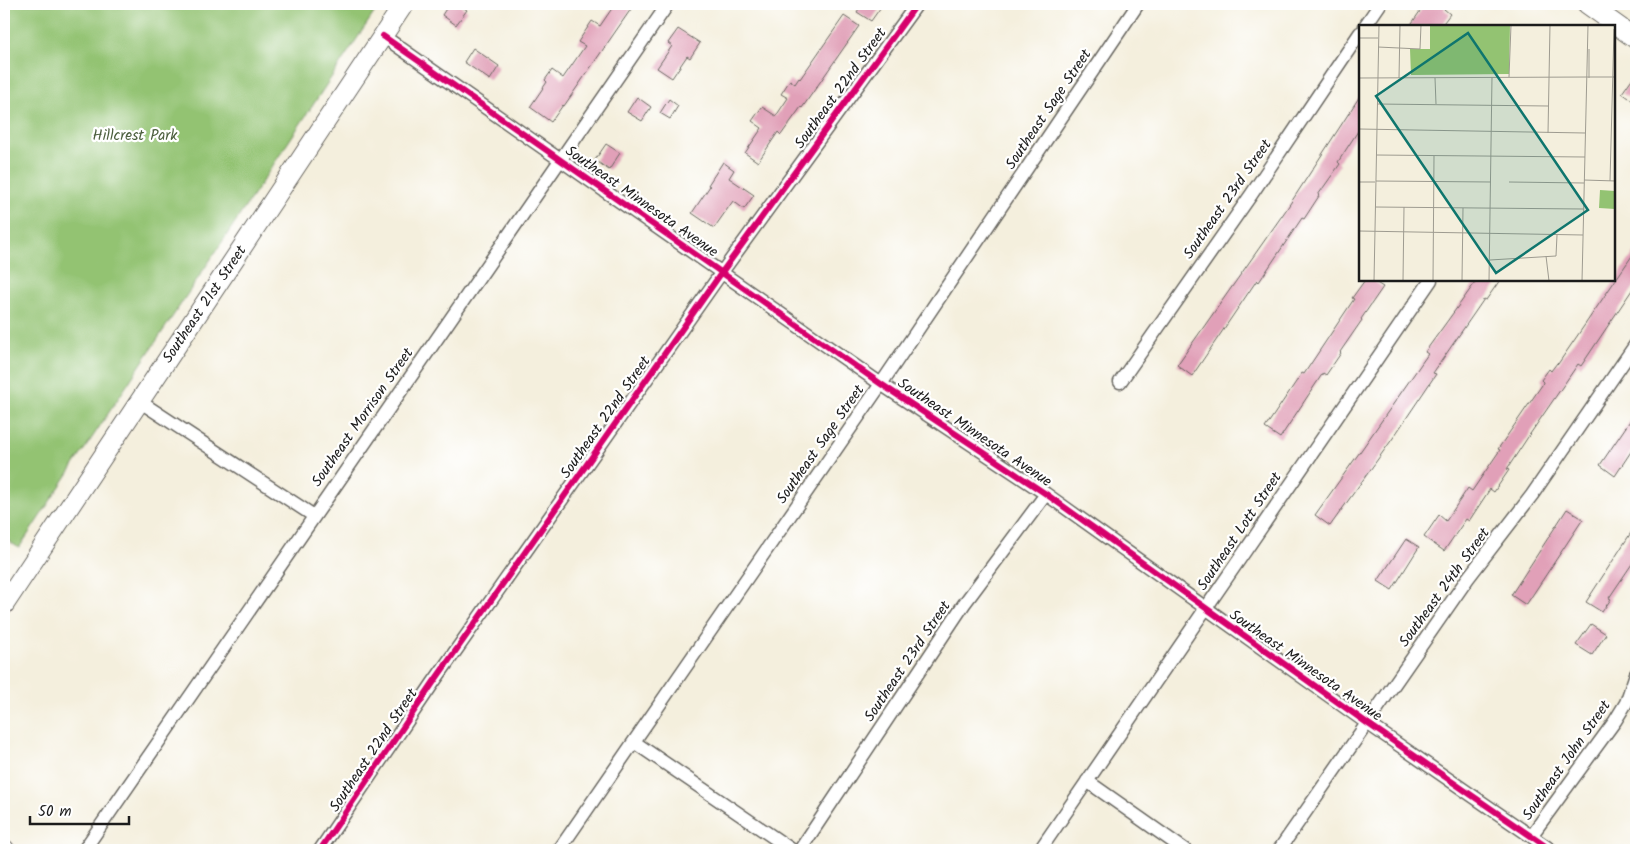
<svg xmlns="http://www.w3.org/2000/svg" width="1640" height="854" font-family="Kalam,sans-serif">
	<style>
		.green { fill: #93c372; stroke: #587047 }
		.building { fill: #e1a0b8 }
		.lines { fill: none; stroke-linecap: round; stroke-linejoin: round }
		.street-casing { stroke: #686660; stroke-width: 15 }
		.secondary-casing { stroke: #686660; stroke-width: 21 }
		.street { stroke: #fff; stroke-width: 12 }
		.secondary { stroke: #fff; stroke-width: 19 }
		.cycleway-casing { stroke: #fff; stroke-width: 9 }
		.cycleway { stroke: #d6006c; stroke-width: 6 }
		.labels { text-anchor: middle; stroke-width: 4.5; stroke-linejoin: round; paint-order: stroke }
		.street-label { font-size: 15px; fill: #1c1c1c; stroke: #fff }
		.park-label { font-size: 15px; fill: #4c5f3e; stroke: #fff }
		.inset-road { fill: none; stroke: #9e9b90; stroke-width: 1 }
		.view { fill: #0f766e; fill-opacity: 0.15; stroke: #0f766e; stroke-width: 2.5 }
		.inset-edge { fill: none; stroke: #1c1c1c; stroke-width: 2.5 }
	</style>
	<rect width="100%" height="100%" fill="#fff"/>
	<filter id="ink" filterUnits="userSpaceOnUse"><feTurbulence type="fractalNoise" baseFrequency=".02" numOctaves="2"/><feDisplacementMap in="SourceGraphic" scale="10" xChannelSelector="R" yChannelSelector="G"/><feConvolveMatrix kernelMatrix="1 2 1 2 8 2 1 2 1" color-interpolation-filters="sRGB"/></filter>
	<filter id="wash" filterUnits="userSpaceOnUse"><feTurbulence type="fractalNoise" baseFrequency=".0096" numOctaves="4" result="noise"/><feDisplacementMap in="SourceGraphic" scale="20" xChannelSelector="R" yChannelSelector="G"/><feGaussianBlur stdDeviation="1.12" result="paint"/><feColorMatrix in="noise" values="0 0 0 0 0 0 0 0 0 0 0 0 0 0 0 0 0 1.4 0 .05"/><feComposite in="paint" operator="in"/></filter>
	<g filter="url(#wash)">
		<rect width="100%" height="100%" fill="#f4efdd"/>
		<path class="green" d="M 4,4 L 380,4 L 19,548 L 4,538 Z"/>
		<g id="blocks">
			<path class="building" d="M 449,4 L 458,4 L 467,10 L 456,25 L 442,15 Z
				M 615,4 L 622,4 L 631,9 L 564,106 L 563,105 L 551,122 L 530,107 L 547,82 L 545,80 L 552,70 L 563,78 L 585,46 L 578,42 L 592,21 L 600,26 Z
				M 862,4 L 883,4 L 871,21 L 857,12 Z
				M 1425,4 L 1448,4 L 1444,9 L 1450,14 L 1441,26 L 1410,26 Z
				M 844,16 L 859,26 L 802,108 L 801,107 L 781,135 L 778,132 L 758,162 L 745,153 L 762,128 L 752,121 L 762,107 L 776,116 L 788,98 L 781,94 L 790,80 L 795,84 L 799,78 L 800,79 Z
				M 678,29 L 700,43 L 690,58 L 687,56 L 672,78 L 657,68 L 672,46 L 668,43 Z
				M 473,48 L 499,66 L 490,80 L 464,62 Z
				M 1636,73 L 1636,103 L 1622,93 Z
				M 1360,96 L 1360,128 L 1338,162 L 1340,164 L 1318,195 L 1319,196 L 1304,219 L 1302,218 L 1259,282 L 1257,280 L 1192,376 L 1177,365 L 1286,210 Z
				M 637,97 L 651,107 L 642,121 L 627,112 Z
				M 669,99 L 678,106 L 670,119 L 660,113 Z
				M 606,144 L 620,153 L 609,170 L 595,160 Z
				M 723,162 L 734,170 L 729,178 L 754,195 L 744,209 L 733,201 L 714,228 L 692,213 L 710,186 L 708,185 Z
				M 1636,250 L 1636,284 L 1581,366 L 1578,364 L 1528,437 L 1507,469 L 1509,470 L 1494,492 L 1490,489 L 1469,521 L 1466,519 L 1444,551 L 1424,537 L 1439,515 L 1446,521 L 1468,488 L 1472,491 L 1500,450 L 1498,449 L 1542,385 L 1543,382 L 1541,380 L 1549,369 L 1551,371 L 1557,363 L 1558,364 Z
				M 1365,280 L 1372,280 L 1383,287 L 1361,319 L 1362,320 L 1340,352 L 1341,353 L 1326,375 L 1323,373 L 1280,438 L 1265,428 L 1302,373 L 1304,374 L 1354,299 L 1352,298 Z
				M 1477,280 L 1500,280 L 1486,300 L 1484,299 L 1433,373 L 1436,374 L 1393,438 L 1330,526 L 1315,515 L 1362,449 L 1428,354 L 1425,352 Z
				M 1636,412 L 1636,444 L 1615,476 L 1600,465 Z
				M 1567,509 L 1583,519 L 1526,605 L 1511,595 Z
				M 1636,525 L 1636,558 L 1615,589 L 1609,598 L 1611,599 L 1602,612 L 1586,602 Z
				M 1406,539 L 1419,547 L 1392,590 L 1378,581 Z
				M 1591,624 L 1606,634 L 1592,655 L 1576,645 Z"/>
		</g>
	</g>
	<g filter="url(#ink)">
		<use href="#blocks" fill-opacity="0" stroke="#686660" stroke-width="1"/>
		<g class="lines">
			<g class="street-casing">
				<path id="street" d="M 1365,26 L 1380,4
					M 383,36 L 881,384 L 1046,494 L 1367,723 L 1551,850
					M 1120,382 L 1251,195 L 1360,33
					M 139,401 L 314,516
					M 634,742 L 792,850
					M 1087,781 L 1185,850
					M 1531,836 L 1615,721 L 1626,703 L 1636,674
					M 84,850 L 668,4
					M 320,850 L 433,683 L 722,272 L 917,4
					M 559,850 L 881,384 L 1138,4
					M 800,850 L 964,604 L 1046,494
					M 1040,850 L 1431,280
					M 1279,850 L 1468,578 L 1532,495 L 1636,344"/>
			</g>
			<g class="secondary-casing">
				<path id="secondary" d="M 1587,4 L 1636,39
					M 4,605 L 404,4
					M 4,849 L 5,850"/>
			</g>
			<use href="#street" class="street"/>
			<use href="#secondary" class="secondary"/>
			<g class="cycleway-casing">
				<path id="cycleway" d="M 383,36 L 881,384 L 1046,494 L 1367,723 L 1551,850
					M 320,850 L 433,683 L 722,272 L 917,4"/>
			</g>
			<use href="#cycleway" class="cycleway"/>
		</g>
	</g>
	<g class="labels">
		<g class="street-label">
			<text transform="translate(840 88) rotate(-54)" y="5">Southeast 22nd Street</text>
			<text transform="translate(1048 109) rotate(-56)" y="5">Southeast Sage Street</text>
			<text transform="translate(1227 199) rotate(-55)" y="5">Southeast 23rd Street</text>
			<text transform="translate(642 201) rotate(35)" y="5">Southeast Minnesota Avenue</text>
			<text transform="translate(204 304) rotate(-56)" y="5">Southeast 21st Street</text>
			<text transform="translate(362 417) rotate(-55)" y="5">Southeast Morrison Street</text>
			<text transform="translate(605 417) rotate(-55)" y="5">Southeast 22nd Street</text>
			<text transform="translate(975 432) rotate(34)" y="5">Southeast Minnesota Avenue</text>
			<text transform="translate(820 444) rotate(-55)" y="5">Southeast Sage Street</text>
			<text transform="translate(1239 531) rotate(-56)" y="5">Southeast Lott Street</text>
			<text transform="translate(1444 587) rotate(-54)" y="5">Southeast 24th Street</text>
			<text transform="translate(907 661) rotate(-56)" y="5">Southeast 23rd Street</text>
			<text transform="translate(1306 665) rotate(35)" y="5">Southeast Minnesota Avenue</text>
			<text transform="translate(373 750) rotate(-56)" y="5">Southeast 22nd Street</text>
			<text transform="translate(1566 760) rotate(-55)" y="5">Southeast John Street</text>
		</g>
		<g class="park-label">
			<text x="135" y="140">Hillcrest Park</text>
		</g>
	</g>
	<g transform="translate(1359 25)">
		<rect width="256" height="256" fill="#f4efdd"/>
		<path d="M 71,0 L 151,0 L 150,49 L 52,50 L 51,24 L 71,24 ZM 241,165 L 256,166 L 256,184 L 240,183 Z" fill="#93c372"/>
		<path class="inset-road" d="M 0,13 L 19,13M 19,22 L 61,24 L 62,0M 150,52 L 152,0M 230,52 L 257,52M 0,53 L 230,52M 40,53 L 41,0M 76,53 L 77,79M 230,53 L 230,24M 18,79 L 189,81M 0,104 L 226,108M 189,108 L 191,0M 17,130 L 226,132M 225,155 L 257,156M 17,156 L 132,157M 251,156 L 255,4M 0,157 L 16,157M 150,157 L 225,158M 16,182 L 224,184M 0,206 L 224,210M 187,231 L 190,256M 131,235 L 197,231 L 198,210M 15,256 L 20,0M 44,256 L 45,182M 74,256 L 75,131M 103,256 L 104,183M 130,256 L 133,52M 223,256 L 229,0"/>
		<path class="view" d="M 109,8 L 229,185 L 137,248 L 17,71 Z"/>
		<rect width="256" height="256" class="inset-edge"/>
	</g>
	<rect width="1640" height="854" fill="none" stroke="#fff" stroke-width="20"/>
	<path d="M30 816v8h99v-8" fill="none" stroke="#1c1c1c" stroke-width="2.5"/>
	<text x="38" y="816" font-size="15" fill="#1c1c1c" stroke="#ffffff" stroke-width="4" paint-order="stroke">50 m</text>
</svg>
